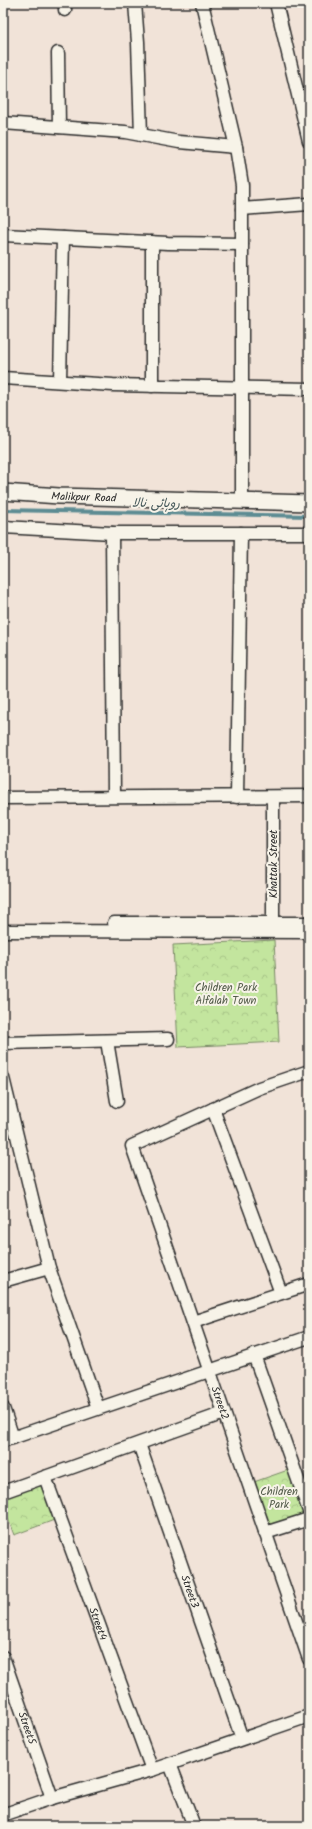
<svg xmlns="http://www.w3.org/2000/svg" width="312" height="1829" font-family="Kalam,'Playpen Sans Arabic',sans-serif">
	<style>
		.park { fill: url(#park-crowns); stroke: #778864 }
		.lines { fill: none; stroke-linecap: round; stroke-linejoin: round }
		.stream { stroke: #5d8c93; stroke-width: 4 }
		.minor-casing { stroke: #2b2b2b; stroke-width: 15 }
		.tertiary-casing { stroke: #2b2b2b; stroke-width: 18 }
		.minor { stroke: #f7f3e8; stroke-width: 12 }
		.tertiary { stroke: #f7f3e8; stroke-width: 15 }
		.labels { text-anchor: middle; stroke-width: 4; stroke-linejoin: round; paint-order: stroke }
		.street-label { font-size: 11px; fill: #2b2b2b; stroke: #f7f3e8 }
		.park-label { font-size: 11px; fill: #515a48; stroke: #f7f3e8 }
		.water-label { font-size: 12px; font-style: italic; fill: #405456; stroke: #f7f3e8 }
	</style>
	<defs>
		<pattern id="park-crowns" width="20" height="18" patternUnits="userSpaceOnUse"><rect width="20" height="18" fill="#c3e59e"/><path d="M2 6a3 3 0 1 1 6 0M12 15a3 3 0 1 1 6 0" fill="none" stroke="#a8c588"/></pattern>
	</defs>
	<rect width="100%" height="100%" fill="#f1e3d8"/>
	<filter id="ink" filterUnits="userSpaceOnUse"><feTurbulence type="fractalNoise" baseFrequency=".025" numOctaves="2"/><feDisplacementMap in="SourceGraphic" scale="8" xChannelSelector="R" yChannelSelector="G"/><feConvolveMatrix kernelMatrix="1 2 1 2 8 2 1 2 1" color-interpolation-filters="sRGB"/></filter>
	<g filter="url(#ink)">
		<path class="park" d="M 274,940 L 279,1042 L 178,1047 L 173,945 Z
			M 291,1469 L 307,1513 L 268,1525 L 251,1483 Z
			M 43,1482 L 57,1519 L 14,1535 L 8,1519 L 3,1520 L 3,1497 Z"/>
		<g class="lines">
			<path class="stream" d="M 3,510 L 309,516"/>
			<g class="minor-casing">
				<g id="minor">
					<path d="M 65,3 L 65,10"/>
					<path d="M 135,3 L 138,42 L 141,135"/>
					<path d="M 202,3 L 236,147 L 242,185 L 242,502"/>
					<path d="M 276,3 L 309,141"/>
					<path d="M 58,53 L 59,127"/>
					<path d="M 3,123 L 125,132 L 179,142 L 236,147"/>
					<path d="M 242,209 L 309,204"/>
					<path d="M 3,235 L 168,243 L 242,244"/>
					<path d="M 3,378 L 113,385 L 309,389"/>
					<path d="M 60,381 L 63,238"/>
					<path d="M 152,386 L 152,242"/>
					<path d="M 3,527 L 112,533 L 309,533"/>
					<path d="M 112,533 L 114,796"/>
					<path d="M 237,797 L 241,533"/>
					<path d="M 273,797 L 273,931"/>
					<path d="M 3,798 L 309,796"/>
					<path d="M 114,923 L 309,923"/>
					<path d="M 3,931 L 309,932"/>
					<path d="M 107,1041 L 117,1101"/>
					<path d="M 3,1043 L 168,1039"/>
					<path id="s1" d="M 309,1071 L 259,1088 L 132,1146 L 309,1659"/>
					<path d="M 3,1078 L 49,1268 L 98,1408"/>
					<path d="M 213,1109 L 281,1293"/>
					<path d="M 3,1281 L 49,1268"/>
					<path d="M 193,1322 L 309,1284"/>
					<path d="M 254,1355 L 309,1511"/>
					<path d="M 3,1408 L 13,1438"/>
					<path d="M 3,1441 L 309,1337"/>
					<path id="s2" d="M 139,1444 L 240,1733 L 243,1738"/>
					<path id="s3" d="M 45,1477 L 152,1770"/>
					<path d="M 3,1492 L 224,1413"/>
					<path d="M 265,1533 L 309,1519"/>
					<path id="s4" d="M 3,1657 L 52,1798"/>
					<path d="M 170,1764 L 194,1826"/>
					<path d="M 3,1812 L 5,1814 L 52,1798 L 152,1770 L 309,1716"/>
				</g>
			</g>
			<g class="tertiary-casing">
				<g id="tertiary">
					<path id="s5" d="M 3,492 L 59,496 L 309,503"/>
				</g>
			</g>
			<use href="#minor" class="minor"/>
			<use href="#tertiary" class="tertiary"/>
		</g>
	</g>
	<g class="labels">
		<g class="street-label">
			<text dy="4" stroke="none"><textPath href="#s5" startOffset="81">Malikpur Road</textPath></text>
			<text transform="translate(273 864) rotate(-90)" y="4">Khattak Street</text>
			<text dy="4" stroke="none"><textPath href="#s1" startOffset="464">Street2</textPath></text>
			<text dy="4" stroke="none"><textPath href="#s2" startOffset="156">Street3</textPath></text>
			<text dy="4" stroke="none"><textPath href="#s3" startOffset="156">Street4</textPath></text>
			<text dy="4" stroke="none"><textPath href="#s4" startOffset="75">Street5</textPath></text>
		</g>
		<g class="park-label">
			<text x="226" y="991">Children Park<tspan x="226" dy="13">Alfalah Town</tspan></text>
			<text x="279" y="1495">Children<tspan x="279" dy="13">Park</tspan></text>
		</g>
		<g class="water-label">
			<text transform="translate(156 503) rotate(1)" y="4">روہائی نالا</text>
		</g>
	</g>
	<rect width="312" height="1829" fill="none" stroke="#f7f3e8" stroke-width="16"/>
	<rect x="8" y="8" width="296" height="1813" fill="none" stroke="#2b2b2b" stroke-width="1.5" filter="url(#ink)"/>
</svg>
